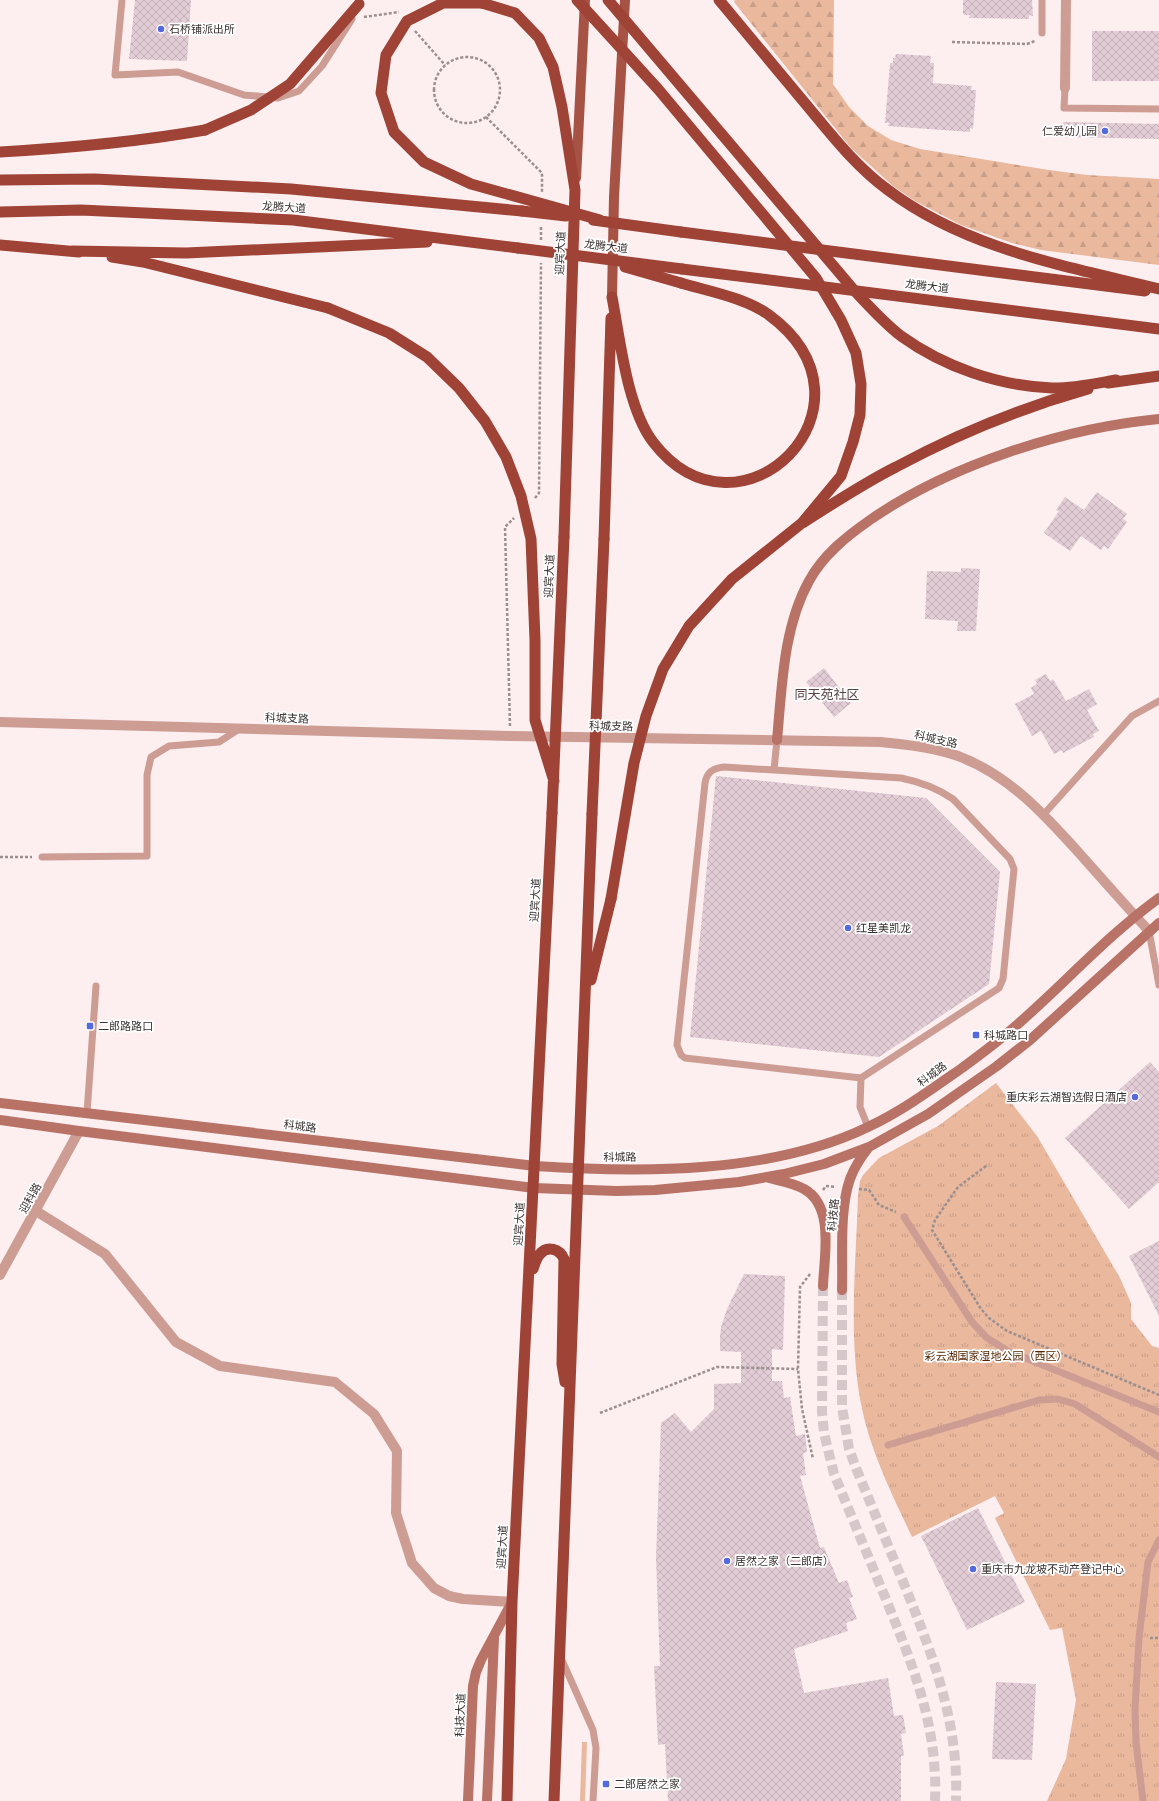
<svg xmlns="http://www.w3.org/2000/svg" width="1159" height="1801" font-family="'Roboto Condensed','Noto Sans SC',sans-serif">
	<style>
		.green { fill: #e9b89d }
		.forest { fill: url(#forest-firs) }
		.park { fill: url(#park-tufts) }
		.building { fill: url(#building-cross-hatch) }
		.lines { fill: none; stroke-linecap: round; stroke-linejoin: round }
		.secondary-tunnel { stroke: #d6c8ca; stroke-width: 10; stroke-dasharray: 10 5; stroke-linecap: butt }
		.path { stroke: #9b8f90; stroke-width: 2.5; stroke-dasharray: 3 2; stroke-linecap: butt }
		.service { stroke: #cd9d94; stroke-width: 7 }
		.minor { stroke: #cd9d94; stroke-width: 10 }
		.tertiary { stroke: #cd9d94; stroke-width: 10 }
		.secondary { stroke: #b87266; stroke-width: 10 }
		.primary { stroke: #a65245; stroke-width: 10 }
		.trunk { stroke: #9e4336; stroke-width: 11 }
		.trunk-bridge { stroke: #9e4336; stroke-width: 11 }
		.poi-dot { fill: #5569df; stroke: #fff; stroke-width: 1.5 }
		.labels { text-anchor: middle; stroke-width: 3.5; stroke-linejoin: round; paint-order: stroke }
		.poi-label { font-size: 11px; fill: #393030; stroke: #fff; text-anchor: start }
		.street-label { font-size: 11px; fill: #393030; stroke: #fff }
		.park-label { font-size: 11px; fill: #542502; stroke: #fff }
		.quarter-label { font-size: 13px; fill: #564345; stroke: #fff }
	</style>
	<defs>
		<pattern id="forest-firs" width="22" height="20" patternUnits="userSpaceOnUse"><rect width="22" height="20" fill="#e9b89d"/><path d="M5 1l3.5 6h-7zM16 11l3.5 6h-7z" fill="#c99e88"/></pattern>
		<pattern id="park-tufts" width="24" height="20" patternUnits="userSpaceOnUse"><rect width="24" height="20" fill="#e9b89d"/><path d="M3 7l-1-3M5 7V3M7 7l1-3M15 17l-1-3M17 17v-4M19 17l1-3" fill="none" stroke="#c99e88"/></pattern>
		<pattern id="building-cross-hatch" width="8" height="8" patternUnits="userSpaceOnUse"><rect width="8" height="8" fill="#e2ccd5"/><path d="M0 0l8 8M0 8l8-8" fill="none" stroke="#c3b0b7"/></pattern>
	</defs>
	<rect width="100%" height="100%" fill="#fdeef0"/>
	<path class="green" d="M 582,1742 L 587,1742 L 585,1801 L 580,1801 Z"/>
	<path class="forest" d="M 735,0 L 834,0 L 833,84 L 849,107 L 868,126 L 891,140 L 920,149 L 1049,170 L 1087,175 L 1159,179 L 1159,265 L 1041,250 L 1012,243 L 961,225 L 915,201 L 893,186 L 851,148 L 734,2 Z"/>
	<path class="park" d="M 996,1083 L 1037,1136 L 1120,1278 L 1131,1303 L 1131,1319 L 1152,1346 L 1159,1348 L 1159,1801 L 1047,1801 L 1066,1759 L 1076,1700 L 1062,1628 L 1050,1630 L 995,1518 L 1004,1513 L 995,1496 L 912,1537 C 892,1494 870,1451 861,1404 C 848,1335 856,1265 858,1195 L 860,1181 L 863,1175 L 879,1158 L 938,1126 Z"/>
	<path class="building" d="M 135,0 L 191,0 L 187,61 L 129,59 Z
		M 963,0 L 1032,0 L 1033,16 L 1029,15 L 1029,19 L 969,18 L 970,15 L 964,15 L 963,13 Z
		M 1092,31 L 1159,31 L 1159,81 L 1092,81 Z
		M 896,54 L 931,56 L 930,63 L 934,63 L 933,83 L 972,86 L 971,90 L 976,90 L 973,129 L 970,128 L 970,132 L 888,126 L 889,123 L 885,123 L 890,63 L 893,63 L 893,58 L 895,58 Z
		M 1063,122 L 1159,124 L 1159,139 L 1063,137 Z
		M 1097,492 L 1127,514 L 1123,519 L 1127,522 L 1108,549 L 1104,546 L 1101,550 L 1081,536 L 1070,551 L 1044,533 L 1059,511 L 1056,510 L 1065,497 L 1084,510 Z
		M 961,568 L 980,569 L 976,631 L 957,631 L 958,621 L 925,619 L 927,571 L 961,572 Z
		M 824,668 L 851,703 L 834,717 L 806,682 Z
		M 1046,674 L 1050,681 L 1053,679 L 1066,701 L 1089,689 L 1097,704 L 1087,710 L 1099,731 L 1093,734 L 1094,737 L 1063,753 L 1062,750 L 1054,754 L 1041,731 L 1032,736 L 1015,704 L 1034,694 L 1031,688 L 1037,684 L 1035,680 Z
		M 716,776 L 926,798 L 1000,872 L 989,984 L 879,1057 L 690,1037 Z
		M 1150,1062 L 1159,1072 L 1159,1182 L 1129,1209 L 1065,1138 Z
		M 1159,1241 L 1159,1316 L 1129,1256 Z
		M 744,1274 L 785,1276 L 783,1350 L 772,1349 L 772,1381 L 782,1381 L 784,1398 L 790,1397 L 796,1436 L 805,1434 L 807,1452 L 803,1453 L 806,1475 L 800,1476 L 820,1548 L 824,1547 L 839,1583 L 847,1580 L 853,1597 L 849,1598 L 857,1619 L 846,1623 L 848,1631 L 794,1649 L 804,1693 L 888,1678 L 894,1716 L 903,1715 L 906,1733 L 901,1734 L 904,1756 L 901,1756 L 901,1801 L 668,1801 L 665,1744 L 658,1745 L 654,1666 L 660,1666 L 656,1558 L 661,1423 L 675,1413 L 691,1432 L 714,1409 L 714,1384 L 741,1383 L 741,1352 L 720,1351 L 720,1337 L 721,1327 L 727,1309 Z
		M 978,1508 L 1025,1602 L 967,1630 L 921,1536 Z
		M 996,1682 L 1036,1684 L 1032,1760 L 992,1759 Z"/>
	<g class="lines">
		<path class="secondary-tunnel" d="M 823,1286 L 822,1412 L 824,1433 L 834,1474 C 851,1515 868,1556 885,1597 C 913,1666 938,1725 935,1801
			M 842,1290 L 842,1407 L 849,1449 L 856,1468 C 872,1507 888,1545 904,1584 C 933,1656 959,1722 956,1801"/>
		<path class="path" d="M 364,17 L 399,12
			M 415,31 L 445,65
			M 952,42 L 1027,44 L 1035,41
			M434 90a33 33 0 1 1 66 0a33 33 0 1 1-66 0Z
			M 486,117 L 542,173 L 542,192
			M 541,240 L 541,225
			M 535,498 L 539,493 L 541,263
			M 510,726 L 505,527 L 514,518
			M 0,857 L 32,857
			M 986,1166 L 958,1187 L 935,1220 L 932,1230 L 981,1309 L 989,1318 L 1007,1331 L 1159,1395
			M 859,1189 L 869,1190 L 879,1205 L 896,1212
			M 823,1190 L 826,1186 L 836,1187
			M 810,1274 L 800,1287 L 798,1369 L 802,1409 L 813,1459
			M 600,1413 L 717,1367 L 798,1369
			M 1150,1638 L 1159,1638"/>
		<path class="service" d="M 122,0 L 115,75 L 178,72 L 244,95 L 278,98 L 299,91 L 322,66 L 352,19
			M 1042,33 L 1042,0
			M 1065,88 L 1064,108 L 1159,109
			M 724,767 L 901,778 C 921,782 937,788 953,799 L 1010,859 L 1014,869 L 1003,979 L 999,988 L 861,1078 L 685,1058 L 681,1055 L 677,1045 L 705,783 C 707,772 713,768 724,767 Z
			M 774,770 L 777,740
			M 1044,814 L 1132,716 L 1159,701
			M 42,857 L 147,856 L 147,775 L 151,757 L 169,746 L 219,742 L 239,729
			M 1149,931 L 1159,985
			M 861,1078 L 860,1107 L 868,1127
			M 87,1113 L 96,986
			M 904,1217 L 972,1322 L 987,1338 L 1008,1351 L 1159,1412
			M 888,1445 L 1039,1400 L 1058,1399 L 1075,1404 L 1159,1457
			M 561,1658 L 593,1730 L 596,1748 L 593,1801
			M 1143,1801 L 1136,1742 L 1135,1709 L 1139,1638 L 1148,1562 L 1159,1540"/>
		<path class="minor" d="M 1065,88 L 1066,0
			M 0,722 L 511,736 L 881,742 C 907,745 933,747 958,756 C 1009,775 1045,815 1080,854 C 1103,880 1126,906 1149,931
			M 36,1211 L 105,1254 L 176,1342 L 220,1366 L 335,1382 L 374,1414 L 397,1451 L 396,1513 L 412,1563 L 434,1588 L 449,1596 L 463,1599 L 512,1602"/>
		<path class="tertiary" d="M 0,1275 L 79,1131"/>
		<path class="secondary" d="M 777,740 C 782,687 783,628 809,581 C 823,555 847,536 870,520 C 949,465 1064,428 1159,419
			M 0,1103 L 535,1166 C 641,1173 771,1174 868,1127 C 902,1111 932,1089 962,1068 C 981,1054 1000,1040 1018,1024 C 1065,983 1108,935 1159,898
			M 0,1120 L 79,1131 L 534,1188 L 617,1191 L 655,1190 L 739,1182 L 784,1174 L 824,1164 L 869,1147 L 928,1114 L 997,1066 L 1030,1040 L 1159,923
			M 769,1178 C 781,1181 794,1183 804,1189 C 835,1206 824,1257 823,1286
			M 842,1290 C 843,1257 839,1210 850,1179 C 854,1168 861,1157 869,1147
			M 468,1801 L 473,1686 L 476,1672 L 481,1660 L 512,1602
			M 487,1801 L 494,1638"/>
		<path class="primary" d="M 576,178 L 585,0
			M 612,297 L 614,197 L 625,0"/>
		<path class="trunk" d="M 719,0 C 747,34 776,68 804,102 C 830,133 855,166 888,190 C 966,249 1066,266 1159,289
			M 482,3 L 515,13 L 539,38 L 553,67 L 562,107 L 575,190 L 564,537
			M 0,152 C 69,148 137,142 205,130
			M 0,180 L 95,179 L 291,189 L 522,211
			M 0,212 L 81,210 L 293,220 L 518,248
			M 681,232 L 1145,291
			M 0,245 L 79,252
			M 72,251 L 186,253 L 427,242
			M 112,257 L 143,262 L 328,308
			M 682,269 L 1159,329
			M 612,297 C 620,339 627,408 653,442 C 740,555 891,405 769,315 C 746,298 708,291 681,283
			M 1108,383 L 1159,376
			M 804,522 C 834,503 864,483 896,467 C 957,434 1021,408 1088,389
			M 604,539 L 611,318
			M 591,980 L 611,899
			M 533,1269 C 535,1264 536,1258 540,1254 C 547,1245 560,1249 564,1259 L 562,1364 L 565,1382
			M 507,1801 L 512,1602 L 552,813
			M 554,1801 L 592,814"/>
		<path class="trunk-bridge" d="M 577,0 L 658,89 L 816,278 L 841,320 L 856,353 L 861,384 L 860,415 L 853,442 L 841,476 L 802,523 L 732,579 L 689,626 L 663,669 L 646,716 L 634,763 L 611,899
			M 608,0 L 853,289 C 868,305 883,322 901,336 C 944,367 999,386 1052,388 C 1069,389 1098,383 1116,380
			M 482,3 L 443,3 L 407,21 L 386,55 L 381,93 L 394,132 L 424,162 L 471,184 L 600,220
			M 205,130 L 251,110 L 290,84 L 359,4
			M 522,211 L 566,216
			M 593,220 L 681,232
			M 518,248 L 682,269
			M 625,267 L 681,283
			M 328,308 L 389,333 L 427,357 L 459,388 L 485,421 L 506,457 L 521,496 L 531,539 L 535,640 L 535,720 L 554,781
			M 552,813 L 564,537
			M 592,814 L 604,539"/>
	</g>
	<g class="poi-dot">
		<circle cx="161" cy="29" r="4"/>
		<circle cx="1105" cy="131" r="4"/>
		<circle cx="848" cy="928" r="4"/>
		<rect x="86" y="1022" width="8" height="8" rx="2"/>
		<rect x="972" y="1031" width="8" height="8" rx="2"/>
		<circle cx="1135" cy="1097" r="4"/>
		<circle cx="727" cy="1561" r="4"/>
		<circle cx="973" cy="1569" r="4"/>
		<rect x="602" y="1780" width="8" height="8" rx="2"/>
	</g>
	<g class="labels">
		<g class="poi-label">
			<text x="169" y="33">石桥铺派出所</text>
			<text x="1097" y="135" text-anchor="end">仁爱幼儿园</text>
			<text x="856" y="932">红星美凯龙</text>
			<text x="98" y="1030">二郎路路口</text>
			<text x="984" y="1039">科城路口</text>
			<text x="1127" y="1101" text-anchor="end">重庆彩云湖智选假日酒店</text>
			<text x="735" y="1565">居然之家（二郎店）</text>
			<text x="981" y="1573">重庆市九龙坡不动产登记中心</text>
			<text x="614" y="1788">二郎居然之家</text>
		</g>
		<g class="street-label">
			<text transform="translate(284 207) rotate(4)" y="4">龙腾大道</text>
			<text transform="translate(606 246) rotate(7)" y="4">龙腾大道</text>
			<text transform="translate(560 253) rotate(-88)" y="4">迎宾大道</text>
			<text transform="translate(927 286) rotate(7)" y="4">龙腾大道</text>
			<text transform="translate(549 576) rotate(-88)" y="4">迎宾大道</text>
			<text transform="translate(287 718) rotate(2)" y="4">科城支路</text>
			<text transform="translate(611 726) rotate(1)" y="4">科城支路</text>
			<text transform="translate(936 739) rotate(13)" y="4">科城支路</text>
			<text transform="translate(535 900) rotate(-87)" y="4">迎宾大道</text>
			<text transform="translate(932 1074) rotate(-36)" y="4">科城路</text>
			<text transform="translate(300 1126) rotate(7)" y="4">科城路</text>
			<text transform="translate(620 1157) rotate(-1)" y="4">科城路</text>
			<text transform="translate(30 1198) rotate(-61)" y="4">迎科路</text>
			<text transform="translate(833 1215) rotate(-85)" y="4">科技路</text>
			<text transform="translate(519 1224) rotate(-87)" y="4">迎宾大道</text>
			<text transform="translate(502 1547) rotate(-87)" y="4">迎宾大道</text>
			<text transform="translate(460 1715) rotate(-88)" y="4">科技大道</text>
		</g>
		<g class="park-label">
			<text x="996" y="1360">彩云湖国家湿地公园（西区）</text>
		</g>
		<g class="quarter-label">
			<text x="827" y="699">同天苑社区</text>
		</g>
	</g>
</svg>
